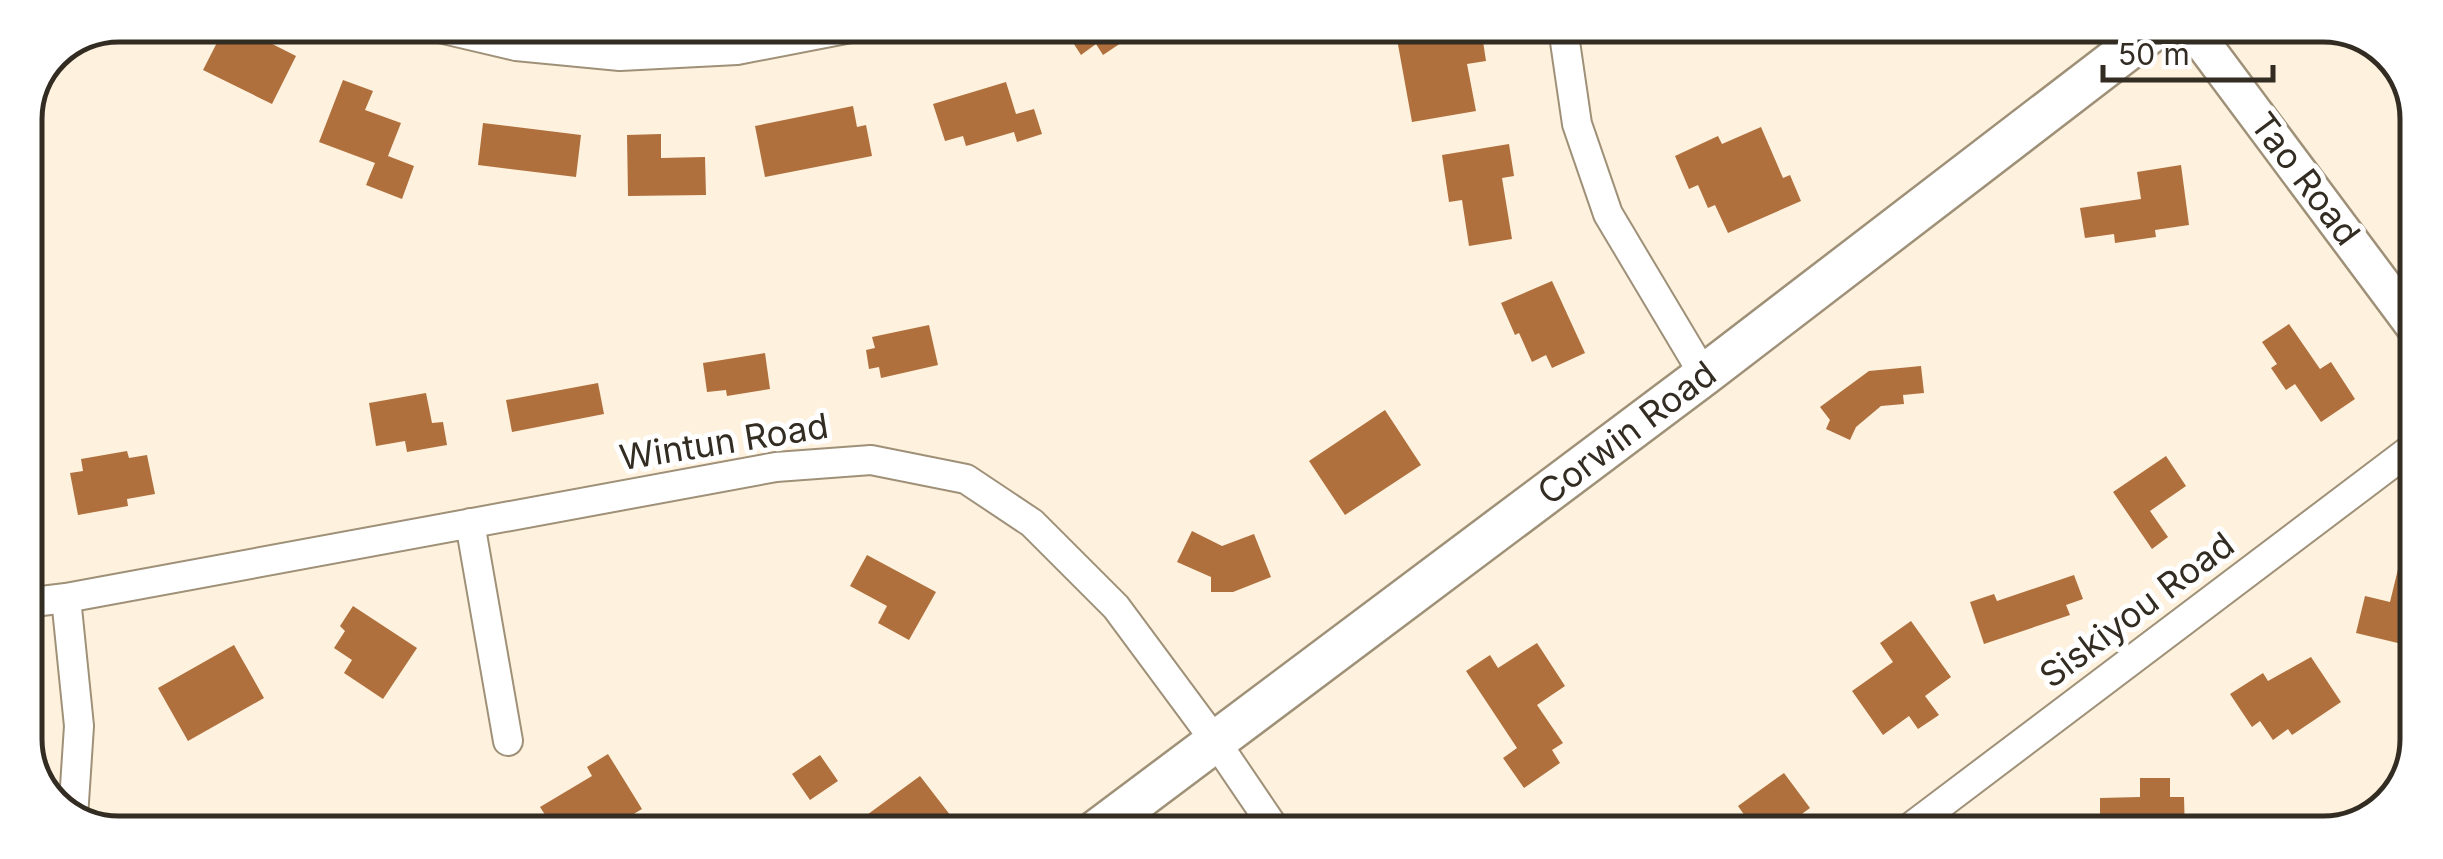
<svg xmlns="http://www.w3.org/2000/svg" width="2443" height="859" font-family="Inter,sans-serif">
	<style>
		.building { fill: #af703d }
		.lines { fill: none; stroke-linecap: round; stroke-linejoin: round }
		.minor-casing { stroke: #9f9078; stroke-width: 32 }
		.tertiary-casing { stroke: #9f9078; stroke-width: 40 }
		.secondary-casing { stroke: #9f9078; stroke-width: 45 }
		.minor { stroke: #fff; stroke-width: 28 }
		.tertiary { stroke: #fff; stroke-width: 35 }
		.secondary { stroke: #fff; stroke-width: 40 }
		.labels { text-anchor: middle; stroke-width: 10; stroke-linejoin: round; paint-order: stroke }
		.street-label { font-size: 35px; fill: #322c22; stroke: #fff }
		.rim { fill: none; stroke: #322c22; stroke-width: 5 }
	</style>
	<rect width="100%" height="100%" fill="#fef1dd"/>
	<path class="building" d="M 226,25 L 235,25 L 296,56 L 272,104 L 203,70 Z
		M 1063,27 L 1145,27 L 1103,55 L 1096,44 L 1081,55 Z
		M 1395,28 L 1481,28 L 1486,61 L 1467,64 L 1476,111 L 1412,122 Z
		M 343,80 L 373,91 L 365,110 L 401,123 L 388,156 L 414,166 L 402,199 L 366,185 L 375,163 L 319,142 Z
		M 1006,82 L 1016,114 L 1034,109 L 1042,134 L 1017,142 L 1014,132 L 966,146 L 963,136 L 945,141 L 933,104 Z
		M 853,106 L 857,127 L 866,125 L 872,156 L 765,177 L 755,126 Z
		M 483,123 L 581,135 L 576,177 L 478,165 Z
		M 1761,127 L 1783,178 L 1790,175 L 1801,201 L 1728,233 L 1715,205 L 1708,208 L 1698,185 L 1689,189 L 1675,156 L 1718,136 L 1722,144 Z
		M 661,134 L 661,158 L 705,157 L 706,195 L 628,196 L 627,135 Z
		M 1509,144 L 1514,176 L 1502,178 L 1512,239 L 1469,246 L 1462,200 L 1449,202 L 1442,155 Z
		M 2181,165 L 2189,225 L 2155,230 L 2156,237 L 2115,243 L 2114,234 L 2085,238 L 2080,208 L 2141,199 L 2137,172 Z
		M 1552,281 L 1585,353 L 1552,368 L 1546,355 L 1532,362 L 1519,333 L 1515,335 L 1501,303 Z
		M 2289,324 L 2320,369 L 2331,362 L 2355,399 L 2321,422 L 2295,384 L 2286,390 L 2271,368 L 2277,364 L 2262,342 Z
		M 929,325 L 938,365 L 881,378 L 879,367 L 869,369 L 866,350 L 875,348 L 872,337 Z
		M 765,353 L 770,389 L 727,396 L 726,390 L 707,392 L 703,363 Z
		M 1921,366 L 1924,393 L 1903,395 L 1904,404 L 1881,406 L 1856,427 L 1850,440 L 1826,429 L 1830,420 L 1820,407 L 1869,371 Z
		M 598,383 L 604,414 L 512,432 L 506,400 Z
		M 426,393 L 432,423 L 443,422 L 447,445 L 407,452 L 405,441 L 376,446 L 369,403 Z
		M 1385,410 L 1421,465 L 1345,515 L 1309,461 Z
		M 127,451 L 129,458 L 147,455 L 155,494 L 127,499 L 128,506 L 78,515 L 70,473 L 83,471 L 81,459 Z
		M 2166,456 L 2186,486 L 2150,511 L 2168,537 L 2152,549 L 2113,492 Z
		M 1192,531 L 1222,546 L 1254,534 L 1271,577 L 1233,592 L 1211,592 L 1211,577 L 1177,562 Z
		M 867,555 L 936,592 L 909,640 L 878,623 L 887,606 L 850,586 Z
		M 2399,565 L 2415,568 L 2414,632 L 2406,630 L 2402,644 L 2356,633 L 2365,596 L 2390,602 Z
		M 2074,575 L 2083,599 L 2066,605 L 2070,615 L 1984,644 L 1970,602 L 1994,594 L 1997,601 Z
		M 353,606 L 417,648 L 383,699 L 344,673 L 352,660 L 334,648 L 345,631 L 340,626 Z
		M 1911,621 L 1951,677 L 1925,696 L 1939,715 L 1918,729 L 1909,716 L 1883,735 L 1852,691 L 1893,662 L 1880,643 Z
		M 1537,643 L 1565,686 L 1537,705 L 1563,743 L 1552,750 L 1560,763 L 1524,788 L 1503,758 L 1517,748 L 1466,671 L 1490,655 L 1498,668 Z
		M 234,645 L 264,698 L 188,741 L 158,688 Z
		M 2311,657 L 2341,702 L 2292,735 L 2288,729 L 2273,740 L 2260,721 L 2252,727 L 2230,694 L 2263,673 L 2268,681 Z
		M 608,754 L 642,809 L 607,830 L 555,830 L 540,807 L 592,776 L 587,767 Z
		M 820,755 L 838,781 L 810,800 L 792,774 Z
		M 1784,773 L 1810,808 L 1784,827 L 1778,819 L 1757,833 L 1738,806 Z
		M 920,776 L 954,820 L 939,831 L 913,831 L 907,823 L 896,831 L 845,831 Z
		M 2140,778 L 2170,778 L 2170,797 L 2184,797 L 2185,834 L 2100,834 L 2100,798 L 2140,797 Z"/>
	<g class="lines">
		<g class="minor-casing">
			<path id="minor" d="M 431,26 L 516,46 L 620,56 L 737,50 L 856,27
				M 1563,28 L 1577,124 L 1608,214 L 1704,375
				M 470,523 L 508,741
				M 66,598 L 79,726 L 73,817
				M 25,603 L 66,598 L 776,467 L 871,460 L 966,479 L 1032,523 L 1116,607 L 1216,742 L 1277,832
				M 1903,833 L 2415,446"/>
		</g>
		<g class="tertiary-casing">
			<path id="tertiary" d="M 2193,30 L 2416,329"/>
		</g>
		<g class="secondary-casing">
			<path id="secondary" d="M 1096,831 L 1704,375 L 2155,29"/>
		</g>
		<use href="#minor" class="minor"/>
		<use href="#tertiary" class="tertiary"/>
		<use href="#secondary" class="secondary"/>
	</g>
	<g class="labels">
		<g class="street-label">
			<text transform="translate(2305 179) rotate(53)" y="12">Tao Road</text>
			<text transform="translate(1627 433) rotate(-37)" y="12">Corwin Road</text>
			<text transform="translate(724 442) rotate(-9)" y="12">Wintun Road</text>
			<text transform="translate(2137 610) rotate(-37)" y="12">Siskiyou Road</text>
		</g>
	</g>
	<path d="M0 0H2443V859H0ZM119 42H2323A77 77 0 0 1 2400 119V739A77 77 0 0 1 2323 816H119A77 77 0 0 1 42 739V119A77 77 0 0 1 119 42Z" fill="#fff" fill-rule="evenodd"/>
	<path class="rim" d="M119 42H2323A77 77 0 0 1 2400 119V739A77 77 0 0 1 2323 816H119A77 77 0 0 1 42 739V119A77 77 0 0 1 119 42Z"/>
	<path d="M2103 65v15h170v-15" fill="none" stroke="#322c22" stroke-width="5"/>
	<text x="2118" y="65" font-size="30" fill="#322c22" stroke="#ffffff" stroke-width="8" paint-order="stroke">50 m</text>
</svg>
